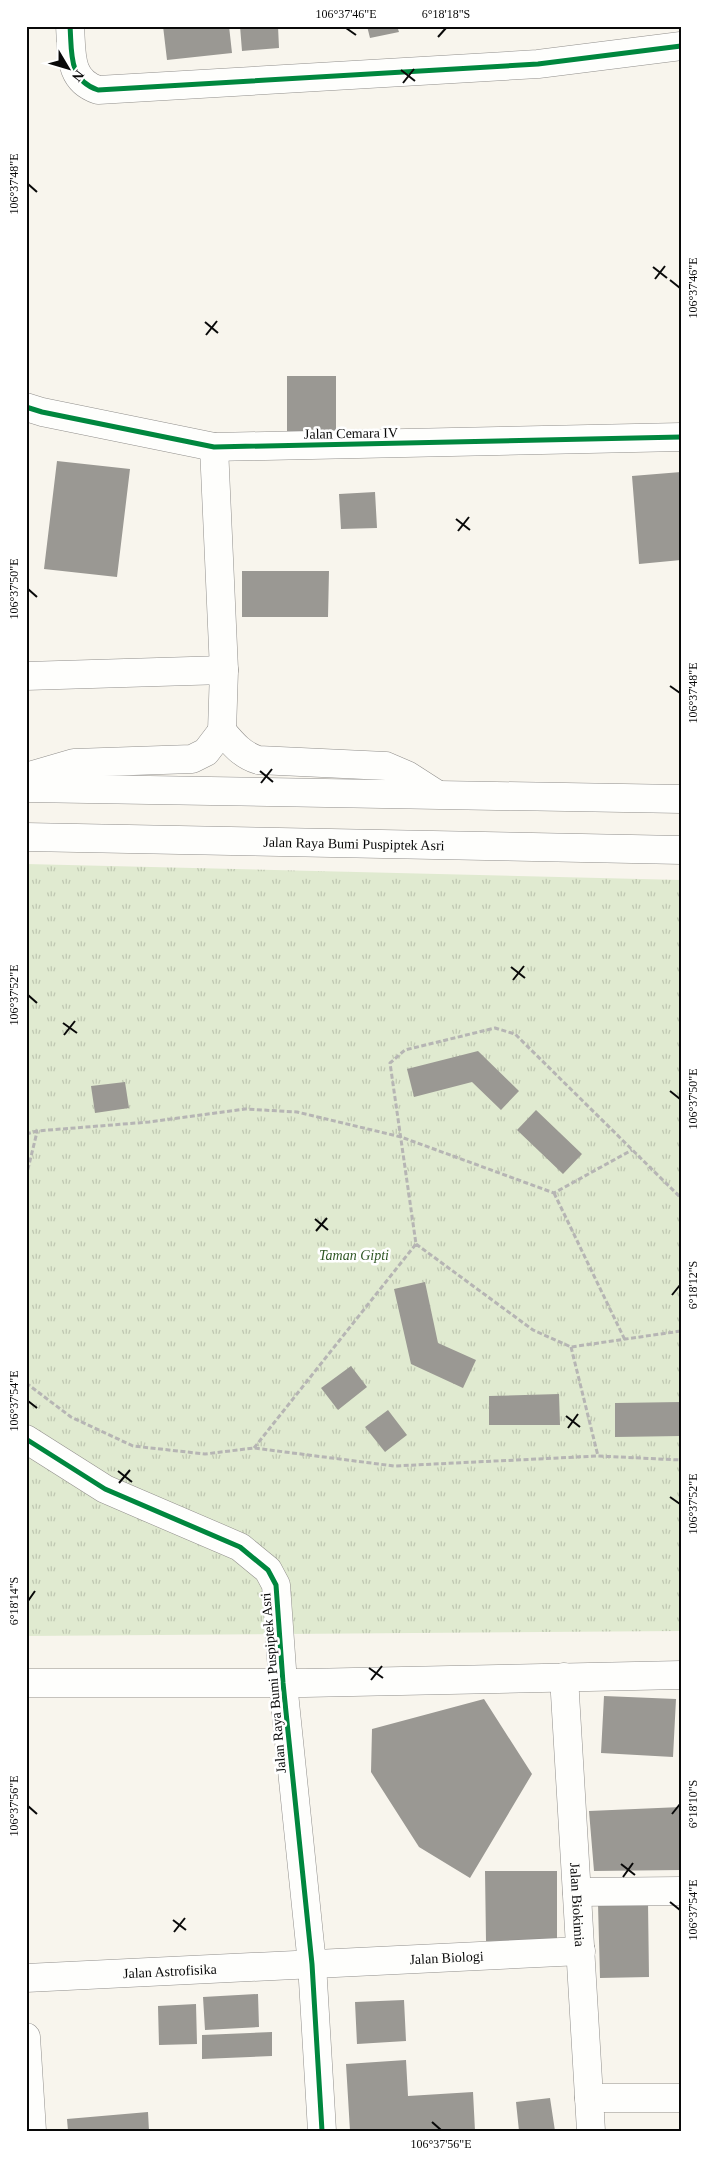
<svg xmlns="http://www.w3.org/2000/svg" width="707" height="2157" font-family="Georgia,serif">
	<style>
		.park { fill: url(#park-tufts) }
		.building { fill: #9a9893 }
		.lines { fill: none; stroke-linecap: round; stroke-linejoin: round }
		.minor-casing { stroke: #918f8c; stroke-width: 29 }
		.path { stroke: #b6b5b4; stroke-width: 3; stroke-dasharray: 5 2.5; stroke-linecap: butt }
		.minor { stroke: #fefefc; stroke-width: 28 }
		.cycleway-casing { stroke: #fff; stroke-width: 8 }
		.cycleway { stroke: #00873e; stroke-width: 5 }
		.ticks { fill: none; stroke: #090909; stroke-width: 2 }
		.labels { text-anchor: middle; stroke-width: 5; stroke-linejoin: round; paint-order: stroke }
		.street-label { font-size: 14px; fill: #090909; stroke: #fff }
		.park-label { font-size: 14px; font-style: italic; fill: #2f5724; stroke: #fff }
		.neatline { fill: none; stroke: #090909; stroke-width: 2 }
		.ticks-label { font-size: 12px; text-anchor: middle; fill: #090909 }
	</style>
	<defs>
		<pattern id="park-tufts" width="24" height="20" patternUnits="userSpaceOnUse" patternTransform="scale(1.25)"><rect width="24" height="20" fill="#e0ead0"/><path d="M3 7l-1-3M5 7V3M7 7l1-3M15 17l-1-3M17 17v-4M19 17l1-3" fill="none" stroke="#bfc7b1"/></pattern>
	</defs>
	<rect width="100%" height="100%" fill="#f8f5ed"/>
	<path class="park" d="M 26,864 L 681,880 L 681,1631 L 26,1636 Z"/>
	<path class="building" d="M 163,26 L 229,26 L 232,53 L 167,60 Z
		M 240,26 L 278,26 L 279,48 L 242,51 Z
		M 367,26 L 397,26 L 399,32 L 370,38 Z
		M 287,376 L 336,376 L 336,432 L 287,433 Z
		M 57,461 L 130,469 L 117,577 L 44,569 Z
		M 681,472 L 681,560 L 639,564 L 632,476 Z
		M 375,492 L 377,528 L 341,529 L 339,494 Z
		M 242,571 L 329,571 L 328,617 L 242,617 Z
		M 478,1051 L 519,1091 L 501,1110 L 472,1082 L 414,1097 L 407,1069 Z
		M 125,1082 L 129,1108 L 95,1113 L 91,1086 Z
		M 536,1110 L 582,1154 L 563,1174 L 517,1130 Z
		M 425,1282 L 438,1343 L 476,1360 L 463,1388 L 411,1364 L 394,1289 Z
		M 351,1366 L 367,1387 L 338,1410 L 321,1388 Z
		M 559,1394 L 560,1425 L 489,1425 L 489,1396 Z
		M 681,1402 L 681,1436 L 615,1437 L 615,1403 Z
		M 388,1410 L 407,1435 L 385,1452 L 365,1427 Z
		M 604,1696 L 676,1699 L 673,1757 L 601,1753 Z
		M 484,1699 L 532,1774 L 470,1878 L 419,1847 L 371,1772 L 372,1729 Z
		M 681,1807 L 681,1870 L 594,1871 L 589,1811 Z
		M 485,1871 L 557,1871 L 557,1940 L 486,1941 Z
		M 648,1902 L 649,1977 L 600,1978 L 598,1904 Z
		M 258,1994 L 259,2027 L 205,2030 L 203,1997 Z
		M 404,2000 L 406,2041 L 357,2044 L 355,2002 Z
		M 196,2004 L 197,2044 L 159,2045 L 158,2006 Z
		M 272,2032 L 272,2056 L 202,2059 L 202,2035 Z
		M 406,2060 L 408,2096 L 473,2092 L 475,2131 L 350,2131 L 346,2064 Z
		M 550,2098 L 555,2131 L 519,2131 L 516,2102 Z
		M 148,2112 L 149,2131 L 68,2131 L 67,2119 Z"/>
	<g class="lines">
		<g class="minor-casing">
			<g id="minor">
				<path d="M 70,26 C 72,53 68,80 98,90 L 538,64 L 681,46"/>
				<path d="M 26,407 L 42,412 L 214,447 L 681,437"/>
				<path d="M 214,447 L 224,670 L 222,731"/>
				<path d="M 26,676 L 224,670"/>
				<path d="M 26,777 L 74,763 L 192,759 L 206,752 L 222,731 C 233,744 242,755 258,760 L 386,766 L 407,775 L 435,793"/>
				<path d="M 26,788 L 681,799"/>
				<path id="s1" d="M 26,837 L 681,850"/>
				<path d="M 26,1439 L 105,1489 L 240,1547 L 268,1570 L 276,1585 L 283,1683 L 312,1964 L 322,2131"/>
				<path id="s2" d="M 564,1677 L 591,2131"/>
				<path d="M 26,1683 L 305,1683 L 681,1675"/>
				<path d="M 577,1892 L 681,1891"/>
				<path id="s3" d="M 26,1978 L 581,1951"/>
				<path d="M 26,2037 L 32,2131"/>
				<path d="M 589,2098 L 681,2098"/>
			</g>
		</g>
		<path class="path" d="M 26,1134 L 37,1131 L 149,1122 L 245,1109 L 297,1112 L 401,1137 L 554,1193 L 632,1150
			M 26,1177 L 37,1132
			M 554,1193 L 625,1340
			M 416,1244 L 533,1330 L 571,1347 L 681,1331
			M 571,1347 L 598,1456
			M 26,1383 L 71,1417 L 133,1446 L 205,1454 L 254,1448 L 394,1466 L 598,1456 L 681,1460
			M 254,1448 L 416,1244 L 390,1063 L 405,1050 L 495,1028 L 515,1034 L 681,1198"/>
		<use href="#minor" class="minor"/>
		<g class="cycleway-casing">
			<path id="cycleway" d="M 70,26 C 72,53 68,80 98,90 L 538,64 L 681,46
				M 26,407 L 42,412 L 214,447 L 681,437
				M 26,1439 L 105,1489 L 240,1547 L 268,1570 L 276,1585 L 283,1683 L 312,1964 L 322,2131"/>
		</g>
		<use href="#cycleway" class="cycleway"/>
	</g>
	<path class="ticks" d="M 346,28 L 356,35M 438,37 L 446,28M 401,70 L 415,81M 403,83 L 414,69M 28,184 L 37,192M 653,267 L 667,278M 655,279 L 665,266M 670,280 L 680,288M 205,322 L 218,333M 206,335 L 217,321M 456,519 L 470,530M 458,531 L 469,517M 28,589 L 37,597M 670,686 L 680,693M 260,771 L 273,782M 261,783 L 272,769M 511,967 L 525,978M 513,980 L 524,966M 28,995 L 37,1003M 63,1023 L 77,1033M 64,1035 L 75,1021M 670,1091 L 680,1099M 315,1219 L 328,1230M 316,1231 L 327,1218M 672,1295 L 680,1285M 28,1401 L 37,1408M 566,1416 L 580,1427M 568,1428 L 578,1414M 118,1471 L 132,1482M 119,1483 L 130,1470M 670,1497 L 680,1504M 28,1601 L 35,1591M 369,1668 L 383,1678M 371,1680 L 382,1666M 28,1806 L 37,1814M 672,1814 L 680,1804M 621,1864 L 635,1875M 623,1877 L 633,1863M 670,1902 L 680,1910M 173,1920 L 186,1930M 174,1932 L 185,1918M 432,2122 L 441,2130"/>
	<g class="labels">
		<g class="street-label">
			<text transform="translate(351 433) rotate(-1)" y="5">Jalan Cemara IV</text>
			<text dy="5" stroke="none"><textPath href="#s1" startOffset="328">Jalan Raya Bumi Puspiptek Asri</textPath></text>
			<text transform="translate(273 1683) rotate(-95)" y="5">Jalan Raya Bumi Puspiptek Asri</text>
			<text dy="5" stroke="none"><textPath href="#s2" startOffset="228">Jalan Biokimia</textPath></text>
			<text dy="5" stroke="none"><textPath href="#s3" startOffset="421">Jalan Biologi</textPath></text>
			<text dy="5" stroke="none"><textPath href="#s3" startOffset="144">Jalan Astrofisika</textPath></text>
		</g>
		<g class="park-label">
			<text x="354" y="1260">Taman Gipti</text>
		</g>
	</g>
	<rect width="707" height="2157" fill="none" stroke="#ffffff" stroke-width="55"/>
	<g transform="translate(68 68) rotate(128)" stroke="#ffffff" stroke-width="4" paint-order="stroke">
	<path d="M0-4L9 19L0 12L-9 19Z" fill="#090909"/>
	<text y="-8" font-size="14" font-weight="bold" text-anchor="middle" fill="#090909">N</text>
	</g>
	<rect x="28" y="28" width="652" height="2102" class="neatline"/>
	<g class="ticks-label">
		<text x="346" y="18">106°37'46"E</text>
		<text x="446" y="18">6°18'18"S</text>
		<text transform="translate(14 184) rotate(-90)" y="4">106°37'48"E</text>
		<text transform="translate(693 288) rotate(-90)" y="4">106°37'46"E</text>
		<text transform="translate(14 589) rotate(-90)" y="4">106°37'50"E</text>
		<text transform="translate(693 693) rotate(-90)" y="4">106°37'48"E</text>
		<text transform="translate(14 995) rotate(-90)" y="4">106°37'52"E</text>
		<text transform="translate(693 1099) rotate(-90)" y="4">106°37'50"E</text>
		<text transform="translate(693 1285) rotate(-90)" y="4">6°18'12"S</text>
		<text transform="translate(14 1401) rotate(-90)" y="4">106°37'54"E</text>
		<text transform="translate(693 1504) rotate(-90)" y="4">106°37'52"E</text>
		<text transform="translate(14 1601) rotate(-90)" y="4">6°18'14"S</text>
		<text transform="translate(693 1804) rotate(-90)" y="4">6°18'10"S</text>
		<text transform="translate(14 1806) rotate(-90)" y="4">106°37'56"E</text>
		<text transform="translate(693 1910) rotate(-90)" y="4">106°37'54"E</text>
		<text x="441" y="2148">106°37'56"E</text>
	</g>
</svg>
